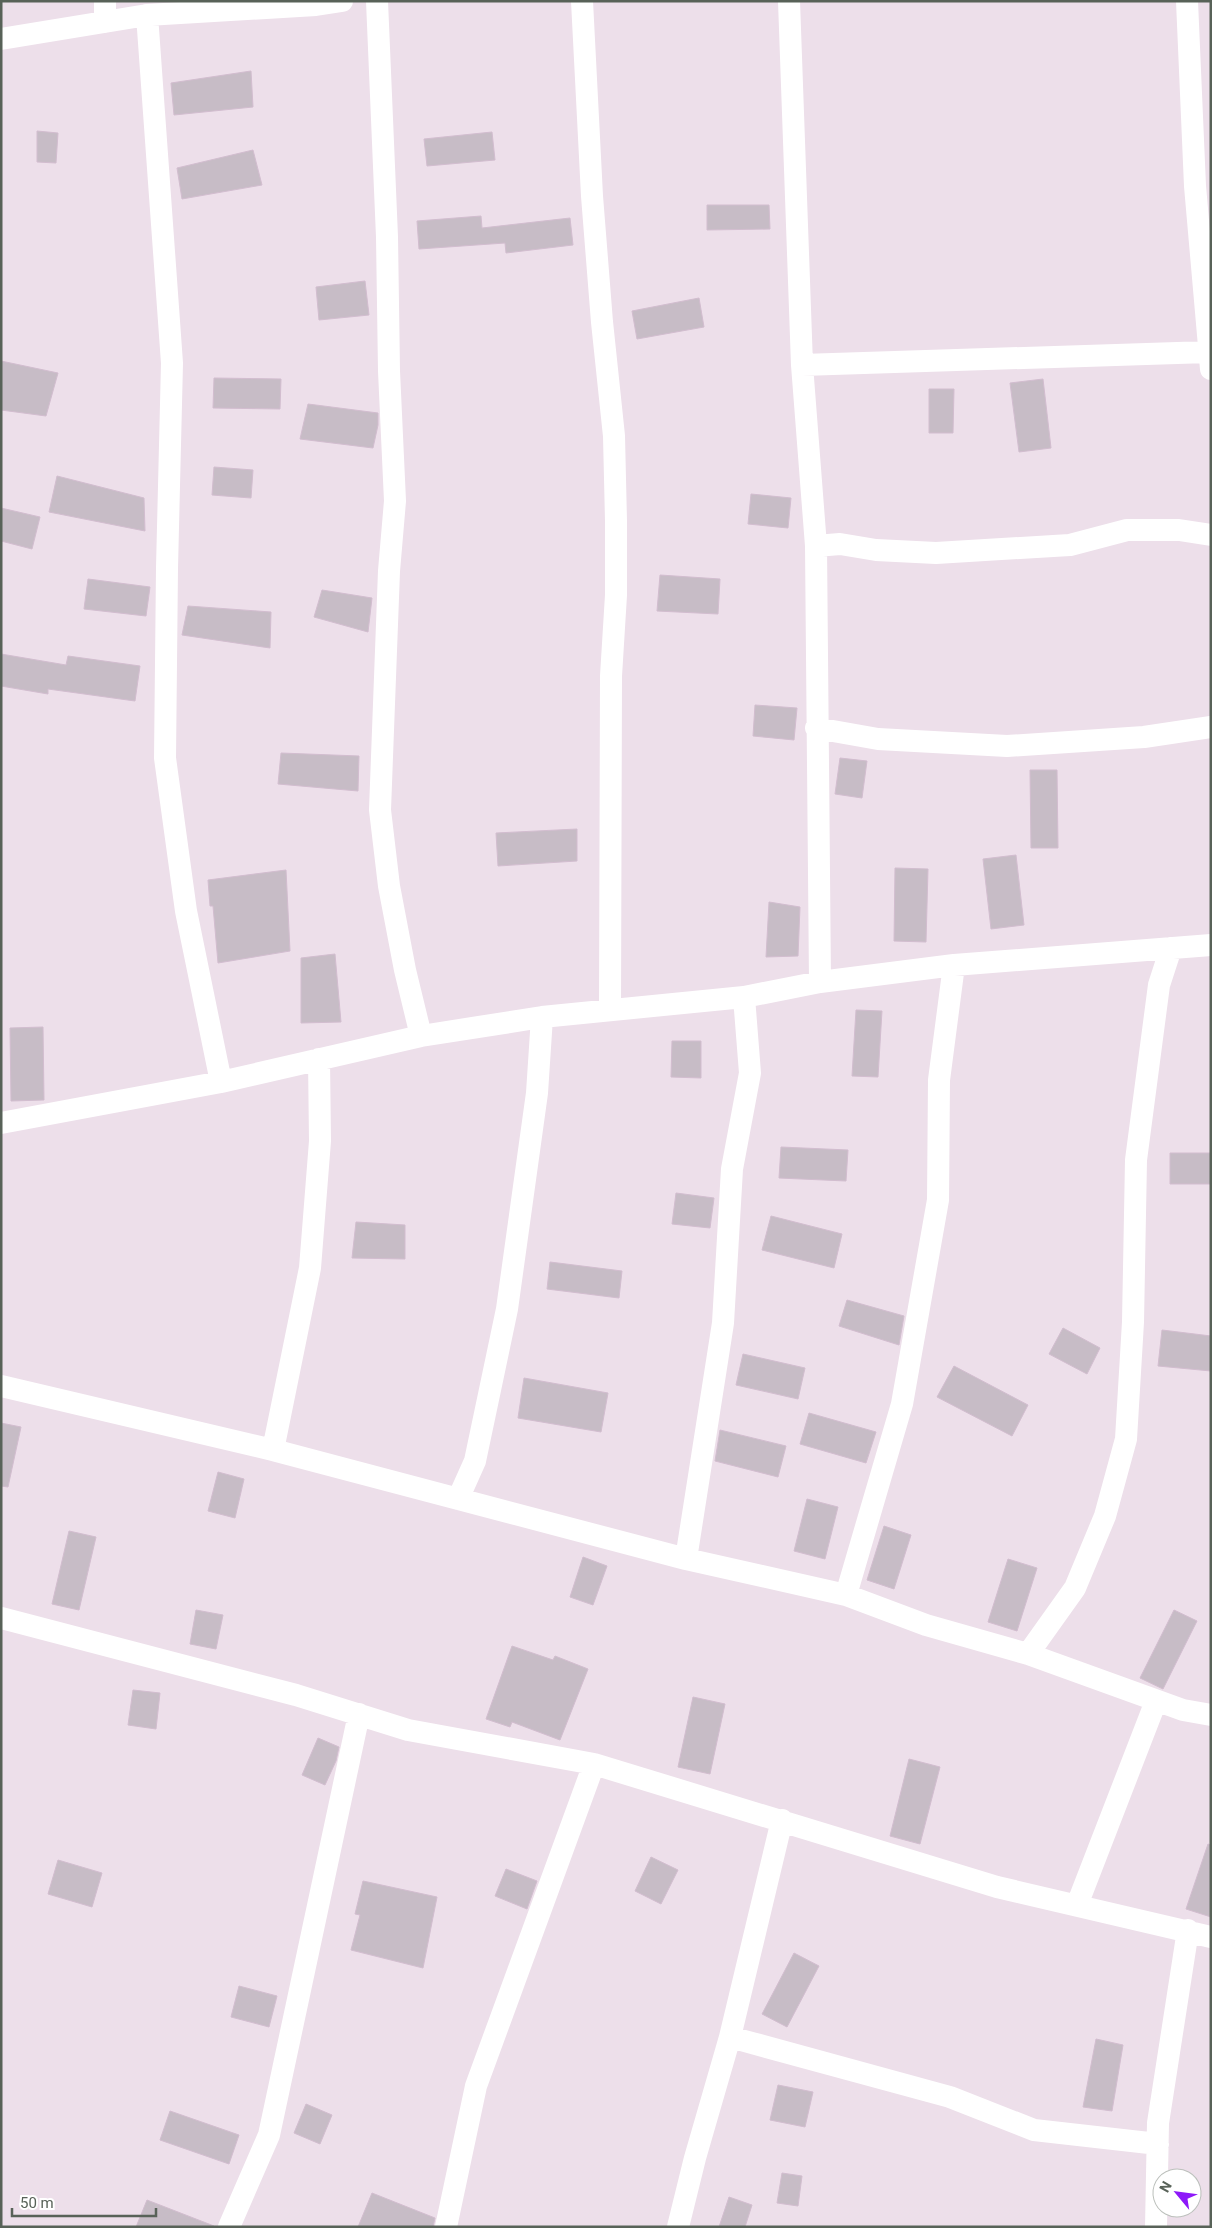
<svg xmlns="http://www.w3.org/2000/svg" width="1212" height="2228" font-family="Roboto,sans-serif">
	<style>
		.building { fill: #c7bcc6; stroke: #d2bdcf }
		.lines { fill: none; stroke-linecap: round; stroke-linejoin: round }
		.minor { stroke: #fff; stroke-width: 22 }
	</style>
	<rect width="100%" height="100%" fill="#eddfea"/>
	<path class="building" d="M 251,71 L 253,107 L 174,115 L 171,83 Z
		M 37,131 L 58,133 L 56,163 L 37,162 Z
		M 492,132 L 495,160 L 427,166 L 424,139 Z
		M 253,150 L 262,185 L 182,199 L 177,168 Z
		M 707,205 L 769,205 L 770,229 L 707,230 Z
		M 481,216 L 482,228 L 570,218 L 573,245 L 506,253 L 505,243 L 419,249 L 417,221 Z
		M 365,281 L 369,315 L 319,320 L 316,287 Z
		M 699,298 L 704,327 L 637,339 L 632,311 Z
		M 1,361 L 58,373 L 46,416 L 1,410 Z
		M 214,378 L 281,379 L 280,409 L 213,408 Z
		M 1043,379 L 1051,448 L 1019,452 L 1010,383 Z
		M 929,389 L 954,389 L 953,433 L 929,433 Z
		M 308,404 L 378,413 L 378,425 L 373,448 L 300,439 Z
		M 214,467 L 253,470 L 251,498 L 212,495 Z
		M 57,476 L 144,498 L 145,531 L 49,512 Z
		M 751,494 L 791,498 L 788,528 L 748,524 Z
		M 1,508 L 40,517 L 32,549 L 1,541 Z
		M 660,575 L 720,579 L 718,614 L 657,611 Z
		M 88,579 L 150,587 L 146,616 L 84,609 Z
		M 322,590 L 372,598 L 368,632 L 314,617 Z
		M 188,606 L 271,612 L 270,648 L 182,635 Z
		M 1,654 L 66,665 L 68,656 L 140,666 L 135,701 L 48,689 L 48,694 L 1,686 Z
		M 755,705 L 797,708 L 794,740 L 753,736 Z
		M 281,753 L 359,756 L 358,791 L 278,784 Z
		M 840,758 L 867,761 L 862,798 L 835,794 Z
		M 1030,770 L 1057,770 L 1058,848 L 1031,848 Z
		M 577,829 L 577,861 L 498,866 L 496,833 Z
		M 1016,855 L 1024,925 L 991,929 L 983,859 Z
		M 895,868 L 928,869 L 926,942 L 894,941 Z
		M 286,870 L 290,951 L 218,963 L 213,906 L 210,906 L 208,880 Z
		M 769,902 L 800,907 L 798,956 L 766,957 Z
		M 335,954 L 341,1022 L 301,1023 L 301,958 Z
		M 856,1010 L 882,1011 L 878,1077 L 852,1076 Z
		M 43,1027 L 44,1100 L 11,1101 L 10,1028 Z
		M 672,1041 L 701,1041 L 701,1078 L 671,1077 Z
		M 781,1147 L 848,1150 L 846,1181 L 779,1178 Z
		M 1170,1153 L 1211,1153 L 1211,1184 L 1170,1184 Z
		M 676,1193 L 714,1198 L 710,1228 L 672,1224 Z
		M 771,1216 L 842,1234 L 834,1268 L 762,1250 Z
		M 356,1222 L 405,1225 L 405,1259 L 352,1258 Z
		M 550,1262 L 622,1271 L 619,1298 L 547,1289 Z
		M 847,1300 L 904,1316 L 899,1345 L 839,1326 Z
		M 1063,1328 L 1100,1348 L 1087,1374 L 1049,1354 Z
		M 1162,1330 L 1211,1336 L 1211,1371 L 1158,1366 Z
		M 743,1354 L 805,1368 L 798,1399 L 736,1385 Z
		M 954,1366 L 1028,1405 L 1012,1436 L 937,1397 Z
		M 524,1378 L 608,1393 L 601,1432 L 518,1418 Z
		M 809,1413 L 876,1432 L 866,1463 L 800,1444 Z
		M 1,1423 L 21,1427 L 8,1487 L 1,1486 Z
		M 720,1430 L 786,1446 L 778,1477 L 715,1461 Z
		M 218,1472 L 244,1479 L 235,1518 L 208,1511 Z
		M 807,1499 L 838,1507 L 825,1559 L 794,1551 Z
		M 884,1526 L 911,1535 L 894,1589 L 867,1580 Z
		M 69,1531 L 96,1537 L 79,1610 L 52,1604 Z
		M 583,1557 L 607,1566 L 593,1605 L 570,1597 Z
		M 1008,1559 L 1037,1568 L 1017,1631 L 988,1622 Z
		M 196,1610 L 223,1615 L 216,1649 L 190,1644 Z
		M 1174,1610 L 1197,1621 L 1163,1689 L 1140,1678 Z
		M 512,1646 L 553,1660 L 555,1656 L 588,1669 L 560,1740 L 512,1722 L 510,1727 L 486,1719 Z
		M 133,1690 L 160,1693 L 156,1729 L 128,1725 Z
		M 693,1697 L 725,1704 L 710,1774 L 678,1767 Z
		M 318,1738 L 339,1747 L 336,1761 L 325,1785 L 302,1775 Z
		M 909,1759 L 940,1767 L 920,1844 L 890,1836 Z
		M 1208,1844 L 1211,1845 L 1211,1917 L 1186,1909 Z
		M 651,1857 L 678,1870 L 661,1904 L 635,1891 Z
		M 58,1860 L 102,1873 L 92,1907 L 48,1894 Z
		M 506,1869 L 537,1881 L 527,1909 L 495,1896 Z
		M 363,1881 L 437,1897 L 423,1968 L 351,1950 L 360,1915 L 355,1914 Z
		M 794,1953 L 819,1966 L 787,2027 L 762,2014 Z
		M 239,1986 L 277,1996 L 269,2027 L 231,2017 Z
		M 1096,2039 L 1123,2045 L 1112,2111 L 1083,2107 Z
		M 778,2085 L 813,2092 L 805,2127 L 770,2120 Z
		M 306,2104 L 332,2115 L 320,2144 L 294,2133 Z
		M 170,2111 L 239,2135 L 229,2164 L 160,2140 Z
		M 782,2173 L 802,2176 L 798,2206 L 777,2203 Z
		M 372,2193 L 435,2218 L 433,2227 L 358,2227 Z
		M 729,2197 L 752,2205 L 745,2227 L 719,2227 Z
		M 147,2200 L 214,2226 L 213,2227 L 136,2227 Z"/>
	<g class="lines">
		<path class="minor" d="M 105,1 L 105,22
			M 377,1 L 387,237 L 389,371 L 395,501 L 389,571 L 380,810 L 389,886 L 405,970 L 421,1036
			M 582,1 L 592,196 L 602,322 L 614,436 L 616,521 L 616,595 L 611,676 L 610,1009
			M 789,1 L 802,365 L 816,546 L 820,982
			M 1187,1 L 1195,186 L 1211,369
			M 147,15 L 172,363 L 167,568 L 165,758 L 186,911 L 221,1082
			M 1,39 L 147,15 L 316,5 L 342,1
			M 802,365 L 1208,352
			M 816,546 L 840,544 L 876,550 L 936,553 L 1070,545 L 1127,530 L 1179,530 L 1211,535
			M 816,728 L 878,739 L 1007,746 L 1144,737 L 1211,727
			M 1,1123 L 221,1082 L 421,1036 L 542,1017 L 744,997 L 820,982 L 954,965 L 1211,945
			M 1,1386 L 273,1450 L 686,1559 L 846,1595 L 926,1625 L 1028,1654 L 1183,1710 L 1211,1715
			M 273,1450 L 310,1268 L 320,1141 L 319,1059
			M 458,1499 L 475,1461 L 507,1309 L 537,1093 L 542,1017
			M 686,1559 L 723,1323 L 732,1169 L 750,1073 L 744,997
			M 846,1595 L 902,1404 L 938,1200 L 939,1080 L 954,965
			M 1,1618 L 296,1695 L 408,1730 L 594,1764 L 997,1887 L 1211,1937
			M 1028,1654 L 1075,1588 L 1105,1516 L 1126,1439 L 1133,1322 L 1136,1160 L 1159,985 L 1171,948
			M 1077,1905 L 1156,1701
			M 730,2037 L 950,2097 L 1034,2130 L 1158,2144
			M 229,2227 L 269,2135 L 359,1714
			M 446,2227 L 476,2086 L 594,1764
			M 678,2227 L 695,2158 L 730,2037 L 782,1820
			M 1156,2227 L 1158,2123 L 1188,1930"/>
	</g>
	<rect width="1212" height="2228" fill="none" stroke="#586258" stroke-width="5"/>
	<g transform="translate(1177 2193) rotate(299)"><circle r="24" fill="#ffffff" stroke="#bcc0bc"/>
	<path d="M0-4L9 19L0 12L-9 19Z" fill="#8e19f9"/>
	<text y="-8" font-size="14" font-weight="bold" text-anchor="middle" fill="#586258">N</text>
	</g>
	<path d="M12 2208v8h144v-8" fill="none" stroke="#586258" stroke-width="2.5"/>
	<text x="20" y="2208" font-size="15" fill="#586258" stroke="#ffffff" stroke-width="4" paint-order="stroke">50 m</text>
</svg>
